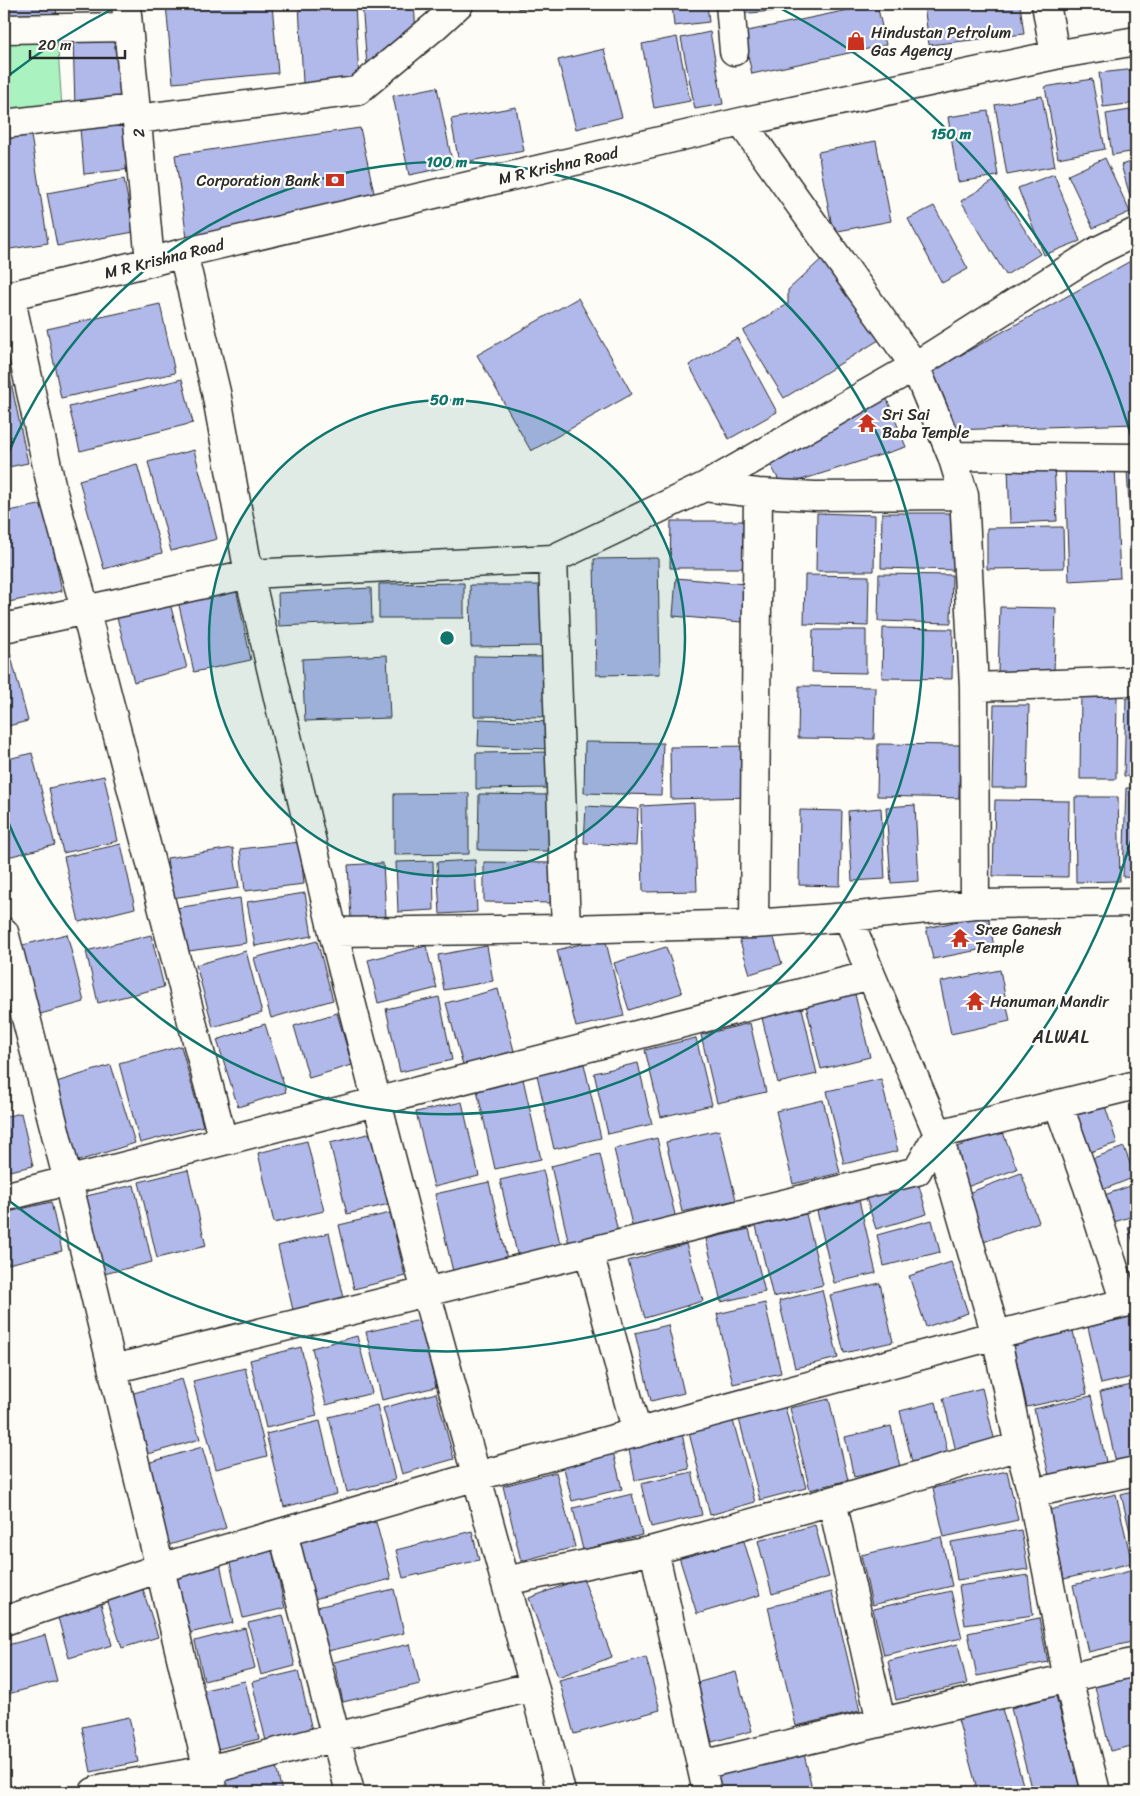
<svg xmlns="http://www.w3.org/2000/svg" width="1140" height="1796" font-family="Sriracha,sans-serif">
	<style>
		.green { fill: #aaf2bf; stroke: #6a8e75 }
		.building { fill: #b0b9ea; stroke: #2b2b2b }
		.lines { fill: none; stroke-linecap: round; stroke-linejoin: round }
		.minor-casing { stroke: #2b2b2b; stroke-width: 31 }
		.minor { stroke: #fdfcf7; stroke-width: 28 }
		.ring { fill: none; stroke: #0f766e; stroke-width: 2.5 }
		.labels { text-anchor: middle; stroke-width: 4.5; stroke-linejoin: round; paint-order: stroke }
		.poi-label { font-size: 16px; fill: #2b2b2b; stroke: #fdfcf7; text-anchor: start }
		.street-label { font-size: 16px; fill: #2b2b2b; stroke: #fdfcf7 }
		.neighbourhood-label { font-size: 18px; letter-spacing: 1px; fill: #2b2b2b; stroke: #fdfcf7 }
		.centre { fill: #0f766e; stroke: #fdfcf7; stroke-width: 2.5 }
		.ring-label { font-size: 15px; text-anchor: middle; font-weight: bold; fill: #0f766e; stroke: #fdfcf7; stroke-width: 4.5; stroke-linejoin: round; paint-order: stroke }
	</style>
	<rect width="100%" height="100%" fill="#fdfcf7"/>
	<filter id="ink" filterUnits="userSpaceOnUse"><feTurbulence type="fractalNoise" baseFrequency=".02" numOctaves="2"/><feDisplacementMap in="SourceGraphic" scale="10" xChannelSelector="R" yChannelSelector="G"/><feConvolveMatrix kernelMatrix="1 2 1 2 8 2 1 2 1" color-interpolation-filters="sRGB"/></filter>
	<g filter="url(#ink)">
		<path class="green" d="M 57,35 L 62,108 L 4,114 L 4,36 Z"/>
		<path class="building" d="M 10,4 L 56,4 L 57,19 L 11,21 Z
			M 73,4 L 107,4 L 73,8 Z
			M 166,4 L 272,4 L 278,73 L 173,83 Z
			M 299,4 L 355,4 L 359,80 L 303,83 Z
			M 362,4 L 414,4 L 416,32 L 367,66 Z
			M 517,4 L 557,4 L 518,9 Z
			M 672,4 L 707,4 L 709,22 L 674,26 Z
			M 738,4 L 772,4 L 773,11 L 738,14 Z
			M 877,4 L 886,45 L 752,74 L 743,32 Z
			M 924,4 L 1020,4 L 1024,34 L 929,45 Z
			M 710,32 L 723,104 L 695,109 L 681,38 Z
			M 124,33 L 126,106 L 75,108 L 73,35 Z
			M 677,37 L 690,101 L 654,108 L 642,44 Z
			M 604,49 L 622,117 L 576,129 L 558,60 Z
			M 1136,69 L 1136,103 L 1103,107 L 1099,73 Z
			M 1092,79 L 1105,149 L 1058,158 L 1045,87 Z
			M 437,87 L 453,166 L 409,175 L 393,96 Z
			M 1042,96 L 1055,166 L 1007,175 L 995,105 Z
			M 516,107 L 524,151 L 459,163 L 451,119 Z
			M 1136,109 L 1136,151 L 1112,155 L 1106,114 Z
			M 988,111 L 998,176 L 958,182 L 948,117 Z
			M 127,113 L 132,169 L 84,174 L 79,117 Z
			M 360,128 L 375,197 L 187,238 L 175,155 Z
			M 30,129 L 48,243 L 4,250 L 4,134 Z
			M 876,141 L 891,221 L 833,232 L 818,152 Z
			M 1105,158 L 1130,212 L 1093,228 L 1068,175 Z
			M 1136,160 L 1136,206 L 1133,206 L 1121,165 Z
			M 1054,174 L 1080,241 L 1044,255 L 1018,188 Z
			M 124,179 L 134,232 L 57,246 L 47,193 Z
			M 994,181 L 1040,254 L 1006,275 L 961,201 Z
			M 934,206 L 968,269 L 942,283 L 908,219 Z
			M 827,254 L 879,340 L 784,398 L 743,331 L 788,304 L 788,290 Z
			M 1136,258 L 1136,424 L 951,430 L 932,371 Z
			M 578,298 L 632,394 L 531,451 L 477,355 Z
			M 160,304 L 175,373 L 61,398 L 47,329 Z
			M 737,338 L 777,412 L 729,439 L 689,365 Z
			M 4,349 L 28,463 L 4,468 Z
			M 182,379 L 193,423 L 80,451 L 69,407 Z
			M 887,399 L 906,447 L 782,486 L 767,458 Z
			M 194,450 L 217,539 L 171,551 L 148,462 Z
			M 137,464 L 162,553 L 104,569 L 79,480 Z
			M 1054,464 L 1057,521 L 1010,523 L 1008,467 Z
			M 1115,466 L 1120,578 L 1069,581 L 1065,468 Z
			M 1127,469 L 1136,469 L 1136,576 L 1133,576 Z
			M 44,504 L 62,591 L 4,603 L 4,512 Z
			M 817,513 L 875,515 L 874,571 L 816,571 Z
			M 882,513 L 956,513 L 955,570 L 881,568 Z
			M 671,521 L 751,521 L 751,568 L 670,568 Z
			M 1063,527 L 1064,568 L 987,569 L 987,528 Z
			M 658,558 L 660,674 L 596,675 L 594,559 Z
			M 879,574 L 952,575 L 951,623 L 878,621 Z
			M 805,575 L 869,576 L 868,626 L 804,624 Z
			M 676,578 L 745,584 L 742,622 L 673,616 Z
			M 234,579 L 251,660 L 194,672 L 176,592 Z
			M 464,583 L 464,618 L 379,618 L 379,584 Z
			M 470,585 L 551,585 L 551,646 L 471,647 Z
			M 371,588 L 372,622 L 279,626 L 278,593 Z
			M 167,592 L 187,668 L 134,682 L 114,606 Z
			M 1000,607 L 1056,608 L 1054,673 L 998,673 Z
			M 883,628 L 953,629 L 952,679 L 882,678 Z
			M 813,630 L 866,630 L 866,673 L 812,672 Z
			M 9,649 L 28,721 L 4,727 L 4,650 Z
			M 387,655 L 390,718 L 305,721 L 302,659 Z
			M 474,656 L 548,657 L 548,717 L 474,716 Z
			M 799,686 L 875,687 L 874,739 L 798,738 Z
			M 1081,693 L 1117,693 L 1116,779 L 1080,779 Z
			M 1126,698 L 1136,698 L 1136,776 L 1124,776 Z
			M 994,705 L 1029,705 L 1027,788 L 992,788 Z
			M 479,719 L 549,722 L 548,749 L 478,746 Z
			M 585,742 L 663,743 L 661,795 L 584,793 Z
			M 878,744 L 960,745 L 959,798 L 877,796 Z
			M 753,746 L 754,797 L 671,799 L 670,747 Z
			M 553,752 L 554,788 L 476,789 L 476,753 Z
			M 32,753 L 55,845 L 4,858 L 4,760 Z
			M 104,776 L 118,841 L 63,853 L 49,788 Z
			M 1126,788 L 1136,788 L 1136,878 L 1123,877 Z
			M 469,793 L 469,854 L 394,855 L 394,794 Z
			M 479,794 L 550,795 L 549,851 L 478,850 Z
			M 1075,797 L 1118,797 L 1120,881 L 1076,882 Z
			M 995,800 L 1069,801 L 1068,877 L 993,876 Z
			M 694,803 L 697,891 L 643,892 L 641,806 Z
			M 915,805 L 919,881 L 891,883 L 886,807 Z
			M 586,806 L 638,809 L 636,846 L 584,843 Z
			M 881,808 L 885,879 L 852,881 L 848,811 Z
			M 800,810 L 842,811 L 840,886 L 799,885 Z
			M 300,842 L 304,884 L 245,891 L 240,849 Z
			M 121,844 L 135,908 L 79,922 L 64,857 Z
			M 233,848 L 239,888 L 172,898 L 167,858 Z
			M 475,860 L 477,912 L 440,914 L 437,862 Z
			M 433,861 L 434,910 L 398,912 L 396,862 Z
			M 484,862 L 553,863 L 553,903 L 484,902 Z
			M 383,863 L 386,918 L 351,920 L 348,865 Z
			M 305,893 L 312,936 L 255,946 L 247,902 Z
			M 240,898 L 246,943 L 182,952 L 176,908 Z
			M 988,915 L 994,947 L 933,959 L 926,928 Z
			M 770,925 L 782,964 L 750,974 L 738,935 Z
			M 67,934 L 84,1002 L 33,1016 L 15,947 Z
			M 151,935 L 164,987 L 98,1003 L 86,951 Z
			M 605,938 L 624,1016 L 576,1027 L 557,950 Z
			M 317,941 L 333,1000 L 271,1018 L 254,958 Z
			M 426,946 L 437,988 L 378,1003 L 368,960 Z
			M 487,946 L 493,981 L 444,990 L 438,955 Z
			M 666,947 L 682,993 L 629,1010 L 614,963 Z
			M 246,951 L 262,1013 L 213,1027 L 196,965 Z
			M 1000,970 L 1010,1021 L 951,1034 L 940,982 Z
			M 498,989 L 514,1051 L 463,1065 L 446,1003 Z
			M 854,990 L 870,1057 L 821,1069 L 805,1001 Z
			M 439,997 L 452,1060 L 400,1072 L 386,1009 Z
			M 802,1008 L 817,1074 L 778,1083 L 762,1018 Z
			M 337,1013 L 352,1065 L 309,1078 L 294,1026 Z
			M 750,1023 L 766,1092 L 717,1103 L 701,1035 Z
			M 265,1024 L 286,1092 L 238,1107 L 217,1040 Z
			M 696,1038 L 712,1105 L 661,1117 L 645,1050 Z
			M 181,1046 L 203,1126 L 140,1143 L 119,1063 Z
			M 638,1063 L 652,1124 L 608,1134 L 594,1073 Z
			M 584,1064 L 601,1138 L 554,1149 L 537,1075 Z
			M 111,1065 L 135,1143 L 75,1162 L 50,1084 Z
			M 523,1079 L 541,1159 L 495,1169 L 477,1090 Z
			M 881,1079 L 898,1151 L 844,1164 L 827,1091 Z
			M 823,1100 L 840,1173 L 793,1184 L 776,1111 Z
			M 1103,1100 L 1117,1143 L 1087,1153 L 1073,1110 Z
			M 462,1102 L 479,1176 L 434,1187 L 416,1112 Z
			M 21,1113 L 33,1166 L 4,1172 L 4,1117 Z
			M 719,1130 L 736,1200 L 682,1212 L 666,1142 Z
			M 1002,1130 L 1017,1169 L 961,1189 L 946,1151 Z
			M 372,1133 L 389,1204 L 347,1214 L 330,1143 Z
			M 657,1138 L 676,1219 L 633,1229 L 614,1149 Z
			M 307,1141 L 324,1211 L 274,1223 L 258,1153 Z
			M 1124,1147 L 1135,1177 L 1097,1192 L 1085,1161 Z
			M 600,1154 L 618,1232 L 569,1244 L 551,1166 Z
			M 188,1170 L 206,1246 L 157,1258 L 139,1182 Z
			M 543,1170 L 561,1248 L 518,1258 L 500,1180 Z
			M 1021,1173 L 1039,1222 L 978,1244 L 960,1196 Z
			M 489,1182 L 508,1263 L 454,1276 L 435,1194 Z
			M 918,1182 L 927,1214 L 876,1229 L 866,1198 Z
			M 1136,1184 L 1136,1215 L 1102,1226 L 1093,1199 Z
			M 134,1185 L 152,1262 L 100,1275 L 82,1197 Z
			M 859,1200 L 876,1273 L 834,1283 L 817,1211 Z
			M 51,1202 L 62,1251 L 4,1265 L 4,1213 Z
			M 390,1213 L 405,1276 L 354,1289 L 339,1225 Z
			M 806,1214 L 823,1285 L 773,1297 L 756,1226 Z
			M 932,1220 L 940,1252 L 884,1266 L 877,1235 Z
			M 1136,1225 L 1136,1250 L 1128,1228 Z
			M 749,1229 L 765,1292 L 721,1302 L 706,1239 Z
			M 329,1233 L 344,1298 L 293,1310 L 278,1246 Z
			M 686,1244 L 703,1301 L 645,1318 L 628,1261 Z
			M 951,1262 L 968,1313 L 926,1327 L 909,1276 Z
			M 880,1283 L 893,1342 L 844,1353 L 830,1295 Z
			M 822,1290 L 838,1358 L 795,1368 L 779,1301 Z
			M 765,1303 L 781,1373 L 733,1384 L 717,1314 Z
			M 1134,1316 L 1136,1325 L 1136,1376 L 1101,1384 L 1088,1327 Z
			M 420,1320 L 436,1387 L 382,1400 L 366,1332 Z
			M 1071,1322 L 1087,1394 L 1027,1407 L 1011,1336 Z
			M 668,1325 L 684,1393 L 651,1401 L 635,1333 Z
			M 357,1336 L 372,1393 L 326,1405 L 312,1348 Z
			M 301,1347 L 317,1416 L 266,1428 L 250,1360 Z
			M 245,1368 L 267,1456 L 216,1469 L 193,1381 Z
			M 182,1379 L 200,1439 L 145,1455 L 127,1395 Z
			M 1136,1384 L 1136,1458 L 1116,1463 L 1100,1392 Z
			M 982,1388 L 995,1442 L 956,1451 L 943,1398 Z
			M 436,1393 L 454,1459 L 402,1474 L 383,1408 Z
			M 1091,1396 L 1107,1466 L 1050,1480 L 1034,1409 Z
			M 829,1399 L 848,1480 L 810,1490 L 790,1408 Z
			M 936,1402 L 949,1458 L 913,1466 L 900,1411 Z
			M 784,1403 L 806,1488 L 760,1500 L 738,1415 Z
			M 377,1405 L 395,1480 L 347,1492 L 329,1417 Z
			M 732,1417 L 755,1502 L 710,1515 L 688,1429 Z
			M 320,1421 L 337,1494 L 284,1507 L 266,1434 Z
			M 891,1426 L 900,1467 L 854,1477 L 845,1437 Z
			M 682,1433 L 689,1469 L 635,1480 L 628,1445 Z
			M 202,1447 L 226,1528 L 169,1545 L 144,1464 Z
			M 613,1452 L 622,1489 L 572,1501 L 563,1464 Z
			M 1007,1471 L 1018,1520 L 944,1537 L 933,1488 Z
			M 556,1472 L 575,1547 L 521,1561 L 503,1486 Z
			M 692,1472 L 702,1515 L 651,1527 L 641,1484 Z
			M 1136,1490 L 1136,1557 L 1121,1494 Z
			M 632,1494 L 642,1535 L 583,1550 L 573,1508 Z
			M 1116,1494 L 1132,1563 L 1064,1579 L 1049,1510 Z
			M 376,1522 L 391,1579 L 314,1599 L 300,1541 Z
			M 815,1525 L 829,1577 L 772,1594 L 758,1541 Z
			M 1021,1530 L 1028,1569 L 957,1580 L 951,1542 Z
			M 472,1531 L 479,1560 L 403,1578 L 396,1550 Z
			M 941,1537 L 952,1586 L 872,1605 L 861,1555 Z
			M 743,1538 L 760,1595 L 697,1614 L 679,1557 Z
			M 271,1545 L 285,1608 L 243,1618 L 228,1555 Z
			M 220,1564 L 233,1623 L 189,1633 L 175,1575 Z
			M 1134,1570 L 1136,1580 L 1136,1641 L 1088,1652 L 1073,1585 Z
			M 1028,1575 L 1033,1615 L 965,1625 L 959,1586 Z
			M 583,1578 L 612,1657 L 558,1677 L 529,1598 Z
			M 142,1587 L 158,1637 L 122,1648 L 106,1599 Z
			M 394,1589 L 404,1633 L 324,1652 L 313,1608 Z
			M 951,1591 L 962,1638 L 884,1655 L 873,1609 Z
			M 832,1592 L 860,1711 L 796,1726 L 768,1607 Z
			M 100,1601 L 112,1645 L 69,1658 L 57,1614 Z
			M 283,1615 L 295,1666 L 261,1675 L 248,1623 Z
			M 1039,1618 L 1048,1662 L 977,1676 L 968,1633 Z
			M 245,1628 L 255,1668 L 204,1681 L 195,1641 Z
			M 45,1635 L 57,1681 L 4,1695 L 4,1646 Z
			M 410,1644 L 420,1684 L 343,1702 L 334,1662 Z
			M 958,1644 L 967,1684 L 896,1700 L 888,1661 Z
			M 646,1657 L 660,1710 L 574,1734 L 559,1680 Z
			M 1136,1668 L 1136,1745 L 1110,1751 L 1093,1678 Z
			M 298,1671 L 312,1730 L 266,1741 L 252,1682 Z
			M 736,1672 L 752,1731 L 712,1742 L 696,1683 Z
			M 245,1681 L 259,1739 L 214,1750 L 200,1691 Z
			M 1056,1696 L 1081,1792 L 1032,1792 L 1011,1708 Z
			M 1001,1705 L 1025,1792 L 978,1792 L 957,1716 Z
			M 129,1717 L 138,1762 L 91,1772 L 82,1727 Z
			M 804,1754 L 813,1792 L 718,1792 L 714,1774 Z
			M 275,1762 L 282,1792 L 226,1792 L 222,1775 Z"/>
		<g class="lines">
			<g class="minor-casing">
				<path id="minor" d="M 126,4 L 150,262
					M 730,4 L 734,51
					M 1046,4 L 1055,55
					M 4,29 L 128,27
					M 137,119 L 357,91 L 435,26 L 459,4
					M 4,124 L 135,109
					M 183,253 L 216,392 L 249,574 L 333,932 L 426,1292 L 534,1686 L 561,1792
					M 10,295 L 52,489 L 85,609 L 223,1141
					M 4,297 L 150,262 L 183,253 L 741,122 L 1055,55 L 1136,41
					M 952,456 L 1136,458
					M 704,487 L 915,366 L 741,122
					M 964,495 L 974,687 L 975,904
					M 553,559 L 566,929
					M 4,628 L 249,574 L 553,559 L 704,487 L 758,493 L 815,496 L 964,495 L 952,456 L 915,366 L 1097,251 L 1136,232
					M 974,687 L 1136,681
					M 754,924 L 758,493
					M 4,932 L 68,1181 L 213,1792
					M 333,932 L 566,929 L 754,924 L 848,917 L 975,904 L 1136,902
					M 871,975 L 938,1134 L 996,1335 L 1019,1446 L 1032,1493 L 1068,1679 L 1096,1792
					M 1058,1104 L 1088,1187 L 1125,1303
					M 4,1197 L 871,975 L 848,917
					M 589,1252 L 637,1433
					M 113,1369 L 917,1171 L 938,1134 L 1136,1085
					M 1032,1493 L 1136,1471
					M 832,1501 L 881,1722
					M 283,1533 L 350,1792
					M 654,1550 L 707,1792
					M 505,1581 L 654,1550 L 832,1501 L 1019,1446
					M 4,1621 L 160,1568 L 477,1476 L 996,1335 L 1136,1300
					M 701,1765 L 1136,1662
					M 94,1792 L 104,1788 L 208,1770 L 534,1686"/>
			</g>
			<use href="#minor" class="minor"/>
		</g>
	</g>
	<circle cx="447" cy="638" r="238" fill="#0f766e" fill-opacity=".12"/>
	<g class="ring">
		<circle cx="447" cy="638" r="238"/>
		<path d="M4 464A476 476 0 1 1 4 812"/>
		<path d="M1136 823A713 713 0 0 1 8 1200M8 76A713 713 0 0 1 118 6M776 6A713 713 0 0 1 1136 453"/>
	</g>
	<defs>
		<g id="shop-bare" transform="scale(1.5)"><path d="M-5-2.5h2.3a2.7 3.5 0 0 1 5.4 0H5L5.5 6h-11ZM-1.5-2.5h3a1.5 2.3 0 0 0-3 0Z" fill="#c8321e" stroke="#fdfcf7" stroke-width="2.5" paint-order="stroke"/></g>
		<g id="bank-bare" transform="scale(1.5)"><path d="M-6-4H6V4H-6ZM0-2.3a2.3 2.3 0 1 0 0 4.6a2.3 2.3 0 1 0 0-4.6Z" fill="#c8321e" stroke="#fdfcf7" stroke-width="2.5" paint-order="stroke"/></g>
		<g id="temple-bare" transform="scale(1.5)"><path d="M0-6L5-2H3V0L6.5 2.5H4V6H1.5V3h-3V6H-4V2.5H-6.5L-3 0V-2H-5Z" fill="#c8321e" stroke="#fdfcf7" stroke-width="2.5" paint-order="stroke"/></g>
	</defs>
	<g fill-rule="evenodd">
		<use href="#shop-bare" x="856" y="41"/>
		<use href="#bank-bare" x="335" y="180"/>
		<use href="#temple-bare" x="867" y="423"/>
		<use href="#temple-bare" x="960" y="938"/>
		<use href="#temple-bare" x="975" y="1001"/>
	</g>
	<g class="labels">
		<g class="poi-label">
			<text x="871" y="38">Hindustan Petrolum<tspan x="871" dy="18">Gas Agency</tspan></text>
			<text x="320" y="186" text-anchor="end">Corporation Bank</text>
			<text x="882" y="420">Sri Sai<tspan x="882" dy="18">Baba Temple</tspan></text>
			<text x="975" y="935">Sree Ganesh<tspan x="975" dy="18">Temple</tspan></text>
			<text x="990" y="1007">Hanuman Mandir</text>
		</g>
		<g class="street-label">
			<text transform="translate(138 133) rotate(-95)" y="6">2</text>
			<text transform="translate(558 165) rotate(-13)" y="6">M R Krishna Road</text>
			<text transform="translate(164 258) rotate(-14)" y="6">M R Krishna Road</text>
		</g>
		<g class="neighbourhood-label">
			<text x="1061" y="1043">ALWAL</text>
		</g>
	</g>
	<circle cx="447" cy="638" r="8" class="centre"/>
	<g class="ring-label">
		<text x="951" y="139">150 m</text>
		<text x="447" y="167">100 m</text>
		<text x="447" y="405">50 m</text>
	</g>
	<rect width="1140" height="1796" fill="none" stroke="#fdfcf7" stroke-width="20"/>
	<rect x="10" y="10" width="1120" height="1776" fill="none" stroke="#2b2b2b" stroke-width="2" filter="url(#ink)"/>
	<path d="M30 50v8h95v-8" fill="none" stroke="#2b2b2b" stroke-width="2.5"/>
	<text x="38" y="50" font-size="15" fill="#2b2b2b" stroke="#fdfcf7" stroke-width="4" paint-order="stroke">20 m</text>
</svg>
